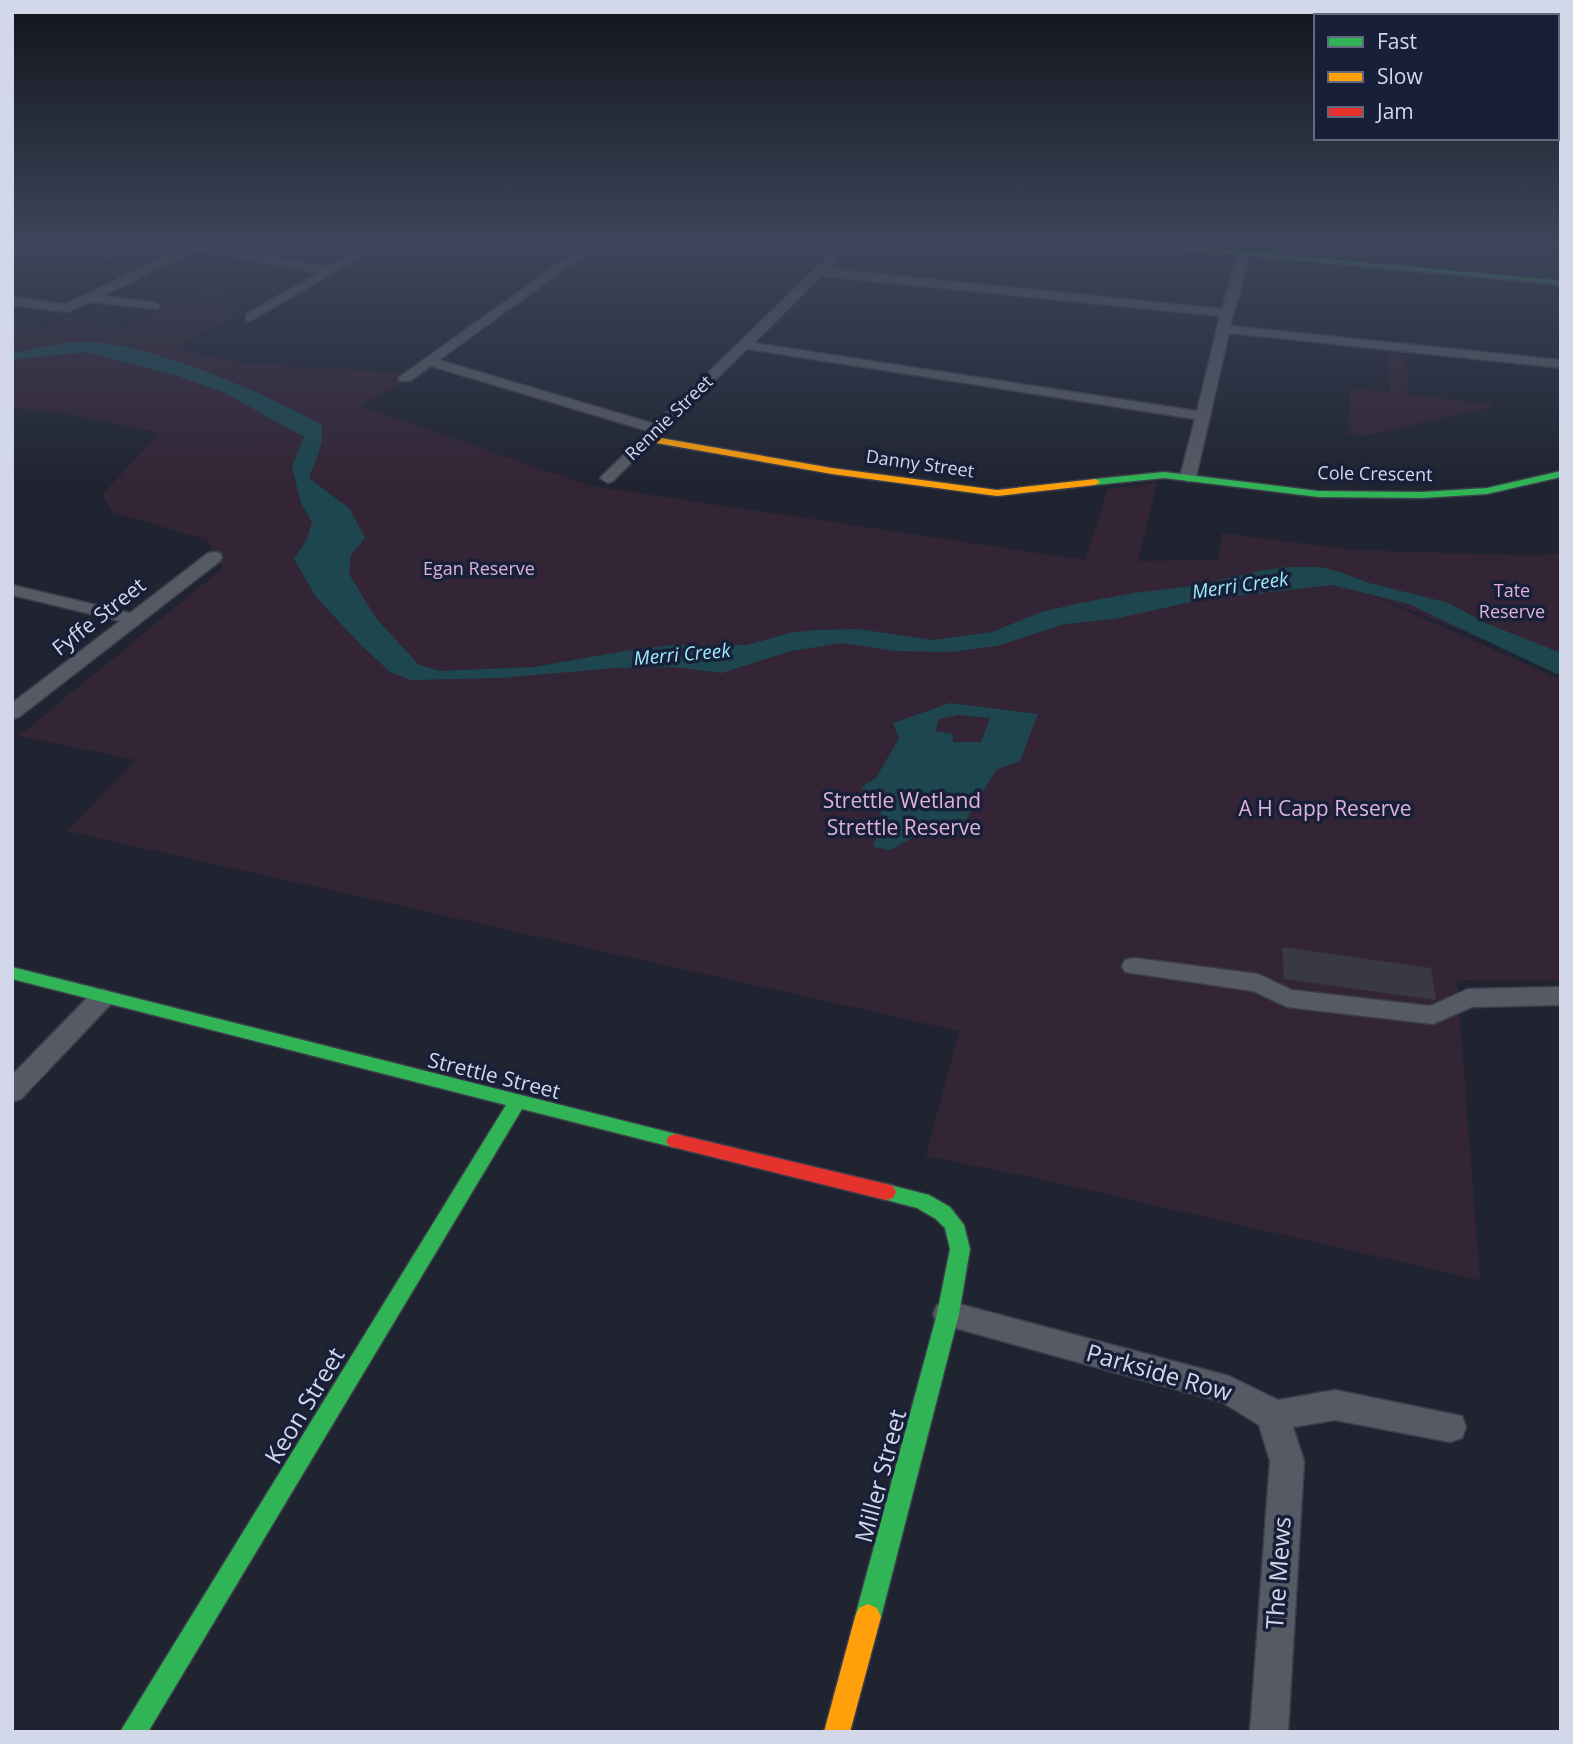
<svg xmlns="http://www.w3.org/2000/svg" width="1573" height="1744" font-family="'Open Sans',sans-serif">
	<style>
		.green { fill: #332535 }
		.water { fill: #1d464f; fill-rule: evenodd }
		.building { fill: #393945 }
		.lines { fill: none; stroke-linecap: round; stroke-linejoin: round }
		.street-casing { stroke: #3c3e4b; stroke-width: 3 }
		.fast-casing { stroke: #3c3e4b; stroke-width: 3 }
		.slow-casing { stroke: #3c3e4b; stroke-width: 3 }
		.jam-casing { stroke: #3c3e4b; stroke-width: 3 }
		.street { fill: #565a64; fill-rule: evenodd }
		.fast { fill: #30b455; fill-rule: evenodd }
		.slow { fill: #ff9f0a; fill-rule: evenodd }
		.jam { fill: #e5322d; fill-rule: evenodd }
		.tram { stroke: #5a5d68; stroke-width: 2 }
		.labels { text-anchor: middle; stroke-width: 7; stroke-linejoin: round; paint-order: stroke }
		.far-street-label { font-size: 18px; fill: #d2d8e9; stroke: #182039 }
		.far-park-label { font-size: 18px; fill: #deb0dd; stroke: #182039 }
		.far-water-label { font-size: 19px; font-style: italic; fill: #9debfc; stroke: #182039 }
		.street-label { font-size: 21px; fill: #d2d8e9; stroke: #182039 }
		.park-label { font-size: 21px; fill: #deb0dd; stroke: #182039 }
		.near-street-label { font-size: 24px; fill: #d2d8e9; stroke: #182039 }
	</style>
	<rect width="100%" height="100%" fill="#202431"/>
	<path class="green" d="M 251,263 L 274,267 L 218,297 L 212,296 L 197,304 L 243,310 L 175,349 L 244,363 L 400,373 L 402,383 L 360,406 L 591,486 L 1085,560 L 1108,489 L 1157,483 L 1138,561 L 1218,560 L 1222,533 L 1354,550 L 1539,556 L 1561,553 L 1561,670 L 1365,592 L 1561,680 L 1561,981 L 1457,980 L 1480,1280 L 1036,1178 L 926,1156 L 959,1031 L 67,831 L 136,760 L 19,736 L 223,568 L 207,540 L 112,512 L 102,495 L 159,433 L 60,412 L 12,408 L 12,325 L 46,328 L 71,316 L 98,319 L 91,324 L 127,328 Z
		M 1388,353 L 1406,355 L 1408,395 L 1491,404 L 1492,407 L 1364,436 L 1348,434 L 1351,389 L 1389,392 Z"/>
	<path class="water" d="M 92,342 C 162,348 259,391 321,424 C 326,441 315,462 309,478 L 350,509 L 365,538 L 351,555 L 349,574 L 376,618 L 418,664 L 439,671 L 534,667 L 631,650 L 673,645 L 747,645 L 789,633 L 815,630 L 858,629 L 933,640 L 992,632 L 1041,612 L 1080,603 L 1134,593 L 1200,585 L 1259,571 L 1288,567 L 1320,567 L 1340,572 L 1369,583 L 1449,603 L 1483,622 L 1561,653 L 1561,676 L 1409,604 L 1332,585 L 1200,600 L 1114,619 L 1065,624 L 997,646 L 951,652 L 895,651 L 842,643 L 791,651 L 722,673 L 674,667 L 616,668 L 500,678 L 411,680 L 390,672 L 362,646 L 316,597 L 294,559 L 307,539 L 312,522 L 301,503 L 292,467 L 304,437 L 223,392 L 178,376 L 86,352 L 12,360 L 12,353 L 64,343 Z
		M 950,703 L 1038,714 L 1020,761 L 996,770 L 955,838 L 919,834 L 890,850 L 873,847 L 883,816 L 860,794 L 864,785 L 876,778 L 899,738 L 893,723 ZM 959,715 L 990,718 L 981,742 L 953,742 L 953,734 L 935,731 L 939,719 Z"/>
	<path class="building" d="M 1282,947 L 1431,968 L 1436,1000 L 1284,979 Z"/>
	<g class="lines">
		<g class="street-casing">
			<path id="street" d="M 33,241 L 48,241 L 12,257 L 12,250 Z
				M 199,241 L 212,241 L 208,245 L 328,267 L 375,241 L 389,241 L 250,321 L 246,320 L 246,314 L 319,273 L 197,250 L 102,296 L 154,302 L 160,306 L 158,309 L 90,302 L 67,312 L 12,305 L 12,297 L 65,304 Z
				M 590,241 L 603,241 L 439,360 L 655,424 L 844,241 L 855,241 L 828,269 L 1222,309 L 1238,254 L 1244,251 L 1250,254 L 1230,326 L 1561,360 L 1561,368 L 1229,333 L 1196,477 L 1188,482 L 1180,477 L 1195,419 L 747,349 L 613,481 L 608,483 L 600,478 L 603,475 L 648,431 L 431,366 L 410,381 L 400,381 L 398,378 ZM 821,276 L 1220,316 L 1197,411 L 754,343 Z
				M 110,242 L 134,247 C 121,257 102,261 88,252 Z
				M 214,552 L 220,553 L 222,557 L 220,561 L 19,717 L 12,719 L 12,703 L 120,621 L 12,595 L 12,585 L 130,613 L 208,553 Z
				M 1134,958 L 1258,974 L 1292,990 L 1430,1006 L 1468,989 L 1561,987 L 1561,1005 L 1472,1007 L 1433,1024 L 1287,1007 L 1253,991 L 1125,972 L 1122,966 L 1125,960 Z
				M 102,989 L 111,992 L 115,998 L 111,1004 L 21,1099 L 12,1102 L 12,1075 L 93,992 Z
				M 948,1301 L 1229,1376 L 1278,1400 L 1335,1390 L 1462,1416 L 1466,1427 L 1462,1438 L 1450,1442 L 1335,1420 L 1293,1427 L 1304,1461 L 1288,1732 L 1250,1732 L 1270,1461 L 1259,1425 L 1222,1402 L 937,1323 L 933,1314 L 937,1305 Z"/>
		</g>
		<g class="fast-casing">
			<path id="fast" d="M 1098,241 L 1124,241 L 1561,281 L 1561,285 Z
				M 1561,471 L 1561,477 L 1487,494 L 1422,498 L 1318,497 L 1164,478 L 1095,485 L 1090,482 L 1095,479 L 1164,472 L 1318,491 L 1422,492 L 1487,488 Z
				M 12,967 L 676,1134 L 683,1136 L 686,1141 L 683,1146 L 676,1148 L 522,1109 L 148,1732 L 120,1732 L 506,1105 L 12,979 Z
				M 886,1184 L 929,1195 L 950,1207 L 964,1225 L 970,1249 L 959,1314 L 881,1617 L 877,1626 L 868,1630 L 859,1626 L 855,1617 L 937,1314 L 950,1249 L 945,1228 L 936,1219 L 917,1208 L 879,1198 L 876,1192 L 879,1186 Z"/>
		</g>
		<g class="slow-casing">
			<path id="slow" d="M 649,436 L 832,468 L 997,490 L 1095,479 L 1100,482 L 1095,485 L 997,496 L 832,474 L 645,441 L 645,437 Z
				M 868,1604 L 877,1608 L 881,1617 L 850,1732 L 824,1732 L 855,1617 L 859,1608 Z"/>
		</g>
		<g class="jam-casing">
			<path id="jam" d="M 676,1134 L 886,1184 L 893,1186 L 896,1192 L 893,1198 L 886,1200 L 669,1146 L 666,1141 L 669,1136 Z"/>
		</g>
		<use href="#street" class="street"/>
		<use href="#fast" class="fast"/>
		<use href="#slow" class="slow"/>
		<use href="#jam" class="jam"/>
		<path class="tram" d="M 1090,241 L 1561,284"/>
	</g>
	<linearGradient id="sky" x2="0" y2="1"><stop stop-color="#12141b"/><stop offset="0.5" stop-color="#3c455a"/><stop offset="1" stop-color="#3c455a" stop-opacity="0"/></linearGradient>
	<rect width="1573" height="485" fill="url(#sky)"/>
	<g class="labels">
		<g class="far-street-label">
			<text transform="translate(669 418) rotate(-44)" y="6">Rennie Street</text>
			<text transform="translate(920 464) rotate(8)" y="6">Danny Street</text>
			<text transform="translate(1375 474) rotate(1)" y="6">Cole Crescent</text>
		</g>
		<g class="far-park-label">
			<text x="479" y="575">Egan Reserve</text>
			<text x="1512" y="597">Tate<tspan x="1512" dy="21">Reserve</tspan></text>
		</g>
		<g class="far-water-label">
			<text transform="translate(1240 585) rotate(-8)" y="7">Merri Creek</text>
			<text transform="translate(682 654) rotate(-5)" y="7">Merri Creek</text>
		</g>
		<g class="street-label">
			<text transform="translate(99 617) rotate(-38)" y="7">Fyffe Street</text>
			<text transform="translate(494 1076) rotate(14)" y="7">Strettle Street</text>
		</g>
		<g class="park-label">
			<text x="902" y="808">Strettle Wetland</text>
			<text x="1325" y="816">A H Capp Reserve</text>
			<text x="904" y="835">Strettle Reserve</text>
		</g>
		<g class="near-street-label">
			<text transform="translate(1159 1373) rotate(16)" y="8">Parkside Row</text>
			<text transform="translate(305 1406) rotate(-59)" y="8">Keon Street</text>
			<text transform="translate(881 1476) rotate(-75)" y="8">Miller Street</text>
			<text transform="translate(1279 1573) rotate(-86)" y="8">The Mews</text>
		</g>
	</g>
	<rect width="1573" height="1744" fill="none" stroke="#d2d8e9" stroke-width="28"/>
	<rect x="1314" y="14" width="245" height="126" fill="#182039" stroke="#626a7f" stroke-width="2"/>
	<rect x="1328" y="37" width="35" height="10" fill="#30b455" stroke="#626a7f" stroke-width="2"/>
	<text x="1377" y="49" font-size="21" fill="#d2d8e9">Fast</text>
	<rect x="1328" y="72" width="35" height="10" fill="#ff9f0a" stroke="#626a7f" stroke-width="2"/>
	<text x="1377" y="84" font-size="21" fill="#d2d8e9">Slow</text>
	<rect x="1328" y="107" width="35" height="10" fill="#e5322d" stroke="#626a7f" stroke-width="2"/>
	<text x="1377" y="119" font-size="21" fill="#d2d8e9">Jam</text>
</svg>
